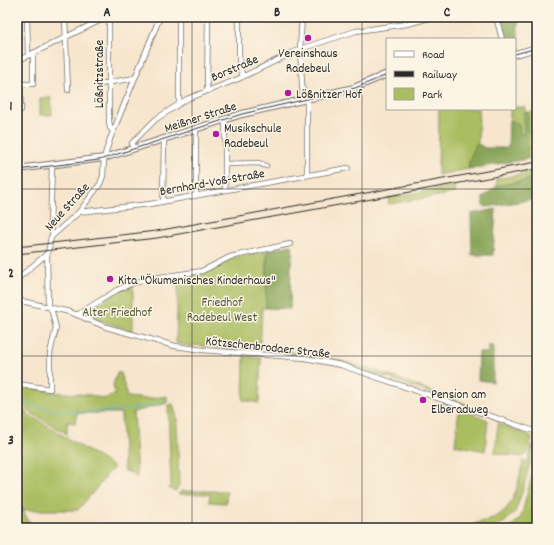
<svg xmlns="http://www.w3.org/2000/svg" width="554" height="545" font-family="Dekko,sans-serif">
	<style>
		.green { fill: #aabd61; stroke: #6a7446 }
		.forest { fill: #87a457; stroke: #596841 }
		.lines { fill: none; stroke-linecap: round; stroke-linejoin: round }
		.stream { stroke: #5dbddb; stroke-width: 1 }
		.minor-casing { stroke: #726c64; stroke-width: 6 }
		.major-casing { stroke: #726c64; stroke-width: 8 }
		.minor { stroke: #fff; stroke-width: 4.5 }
		.major { stroke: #fff; stroke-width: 6 }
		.tram { stroke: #2b2b2b; stroke-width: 1 }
		.rail { stroke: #2b2b2b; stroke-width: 1 }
		.grid { fill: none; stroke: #2b2b2b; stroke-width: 1; stroke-opacity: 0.55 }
		.poi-dot { fill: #b5179e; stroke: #fcf5e5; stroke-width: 1.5 }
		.labels { text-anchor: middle; stroke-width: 3; stroke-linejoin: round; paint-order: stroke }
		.poi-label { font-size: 13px; fill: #2b2b2b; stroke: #fcf5e5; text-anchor: start }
		.street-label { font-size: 13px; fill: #2b2b2b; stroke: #fcf5e5 }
		.park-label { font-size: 13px; fill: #51573b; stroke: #fcf5e5 }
		.neatline { fill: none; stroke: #2b2b2b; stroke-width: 1.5 }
		.grid-label { font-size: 13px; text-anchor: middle; font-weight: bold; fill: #2b2b2b }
	</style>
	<rect width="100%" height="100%" fill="#fcf5e5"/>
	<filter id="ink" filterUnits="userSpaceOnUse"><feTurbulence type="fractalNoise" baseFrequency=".025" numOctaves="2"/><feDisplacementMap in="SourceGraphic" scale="8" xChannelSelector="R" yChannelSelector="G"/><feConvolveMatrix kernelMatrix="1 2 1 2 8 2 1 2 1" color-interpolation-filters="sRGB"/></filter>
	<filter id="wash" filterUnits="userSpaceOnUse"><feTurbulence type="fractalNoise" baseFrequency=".012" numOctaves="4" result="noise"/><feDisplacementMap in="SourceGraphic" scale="16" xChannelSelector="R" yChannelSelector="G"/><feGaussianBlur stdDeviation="0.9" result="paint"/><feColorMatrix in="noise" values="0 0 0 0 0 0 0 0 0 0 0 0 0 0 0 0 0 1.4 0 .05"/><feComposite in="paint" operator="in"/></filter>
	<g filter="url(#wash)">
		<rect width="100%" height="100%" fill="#f7e5cd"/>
		<path class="green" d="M 40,98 L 51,98 L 52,115 L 40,115 Z
			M 515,107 L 525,107 L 524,134 L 520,134 L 510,120 L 510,109 L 515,109 Z
			M 439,109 L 479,109 L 478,142 L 469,162 L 469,169 L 438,175 Z
			M 528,112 L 537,112 L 537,157 L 527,159 Z
			M 537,171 L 537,178 L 497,186 L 496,179 Z
			M 454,186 L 455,193 L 389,204 L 388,198 Z
			M 267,251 L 266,308 L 262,308 L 260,352 L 195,345 L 193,347 L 176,343 L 178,276 L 205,272 L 227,259 Z
			M 133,285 L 133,331 L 94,319 L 95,306 L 117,292 Z
			M 289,349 L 293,353 C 353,358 410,384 466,404 L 466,406 L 391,379 L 388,377 L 387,378 C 353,366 324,358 290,355 L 288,354 Z
			M 244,356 L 261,358 L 259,403 L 243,400 Z
			M 117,373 L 121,373 L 127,397 L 147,399 L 167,396 L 167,403 L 133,412 L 137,477 L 124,470 L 121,413 L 77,413 L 75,423 L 67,422 L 67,434 L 30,412 L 17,400 L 17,390 L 19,390 L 19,386 L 54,392 L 90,395 L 104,399 L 115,394 L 113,385 Z
			M 173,404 L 177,418 L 179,485 L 176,491 L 168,488 L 171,486 L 168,405 Z
			M 17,405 L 30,415 L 114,467 L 78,510 L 23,510 L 32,528 L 17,528 L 17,500 L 22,512 L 23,510 L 17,494 L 17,487 L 19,487 L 17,486 Z
			M 459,409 L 488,420 L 485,451 L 455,445 Z
			M 498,423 L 531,436 L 532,439 L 527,454 L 523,457 L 495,453 Z
			M 535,443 L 524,486 L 515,512 L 505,522 L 493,528 L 465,528 C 475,523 485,521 495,517 C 516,507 517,484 523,463 L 521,461 L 527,462 L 532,446 Z
			M 537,456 L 537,528 L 506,528 L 514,524 L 521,517 Z
			M 181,491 L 227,491 L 226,503 L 209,502 L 210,494 L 178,494 Z"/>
		<path class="forest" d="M 506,17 L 518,17 L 518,46 L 515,47 L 515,39 L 504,39 L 499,18 Z
			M 524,112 L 528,112 L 527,159 L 469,169 L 469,162 L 476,144 L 478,144 L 485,148 L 508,148 L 509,120 L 519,124 L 520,134 L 524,134 Z
			M 537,178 L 537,199 L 486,207 L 483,205 L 483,197 L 497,186 Z
			M 496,209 L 493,255 L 472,255 L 471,214 Z
			M 291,245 L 293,247 L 291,264 L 290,309 L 266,308 L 267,251 Z
			M 488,346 L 493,346 L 493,382 L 478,380 L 479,352 L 488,353 Z"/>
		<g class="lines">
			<path class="stream" d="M 24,403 C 33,405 42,408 51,409 C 90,415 129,411 167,401"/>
		</g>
	</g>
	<g filter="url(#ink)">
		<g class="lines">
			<g class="minor-casing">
				<path id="minor" d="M 27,17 L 28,56
					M 65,17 L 68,90
					M 108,17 L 109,23 L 109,121 L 110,128 L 113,131
					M 239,17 L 239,64 L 243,77
					M 302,17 L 300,49 L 303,100
					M 496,17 L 502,39
					M 17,61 L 107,17
					M 100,84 L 135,78
					M 207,91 L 208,17
					M 307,99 L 307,175
					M 179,104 L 179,17
					M 21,110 L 20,86 L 23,84 L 33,84 L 33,54
					M 133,149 L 132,143 L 156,119 L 187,99 L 238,79 L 300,49 L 356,31 L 407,24 L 433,17
					M 225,164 L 259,163 L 266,166
					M 52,165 L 50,228 L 53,235
					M 225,190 L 225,119
					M 196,195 L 196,128
					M 163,201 L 164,139
					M 79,212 L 150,204 L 348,168
					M 47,254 L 48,307
					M 17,279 L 48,253 L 51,237 L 79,212 L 100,184 L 103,176 L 104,158 L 110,139 L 160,17
					M 17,300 L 70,312 L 106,327 L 175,346 L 203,350 L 305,358 L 341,365 L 537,432
					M 77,315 L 117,290 L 133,283 L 154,278 L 202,271 L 230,257 L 290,244
					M 17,384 L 50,389 L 50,353 L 56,328 L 51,308"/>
			</g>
			<g class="major-casing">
				<path id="major" d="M 515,54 L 537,48
					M 17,169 L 104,158 L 242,114 L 354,88 L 387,74"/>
			</g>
			<use href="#minor" class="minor"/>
			<use href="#major" class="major"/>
			<path class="tram" d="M 515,54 L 537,48
				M 17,170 L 99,160 L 242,114 L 355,88 L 387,75"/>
			<path class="rail" d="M 17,247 L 156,231 L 537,162
				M 17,254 L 157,238 L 537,169"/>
		</g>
	</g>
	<path class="grid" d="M 192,17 L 192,528M 362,17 L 362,528M 17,189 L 537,189M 17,356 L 537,356"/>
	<g class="poi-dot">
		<circle cx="308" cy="38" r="4"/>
		<circle cx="288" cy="93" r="4"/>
		<circle cx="216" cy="134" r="4"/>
		<circle cx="110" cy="279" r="4"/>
		<circle cx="423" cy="400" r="4"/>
	</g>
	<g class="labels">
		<g class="poi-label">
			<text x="308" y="57" text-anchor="middle">Vereinshaus<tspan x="308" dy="15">Radebeul</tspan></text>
			<text x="296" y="98">Lößnitzer Hof</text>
			<text x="224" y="132">Musikschule<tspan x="224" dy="15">Radebeul</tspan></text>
			<text x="118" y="284">Kita "Ökumenisches Kinderhaus"</text>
			<text x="431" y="398">Pension am<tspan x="431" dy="15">Elberadweg</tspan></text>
		</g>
		<g class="street-label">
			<text transform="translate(234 67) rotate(-23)" y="5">Borstraße</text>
			<text transform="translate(98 74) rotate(-90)" y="5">Lößnitzstraße</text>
			<text transform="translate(200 116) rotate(-18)" y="5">Meißner Straße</text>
			<text transform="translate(212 181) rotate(-10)" y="5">Bernhard-Voß-Straße</text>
			<text transform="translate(66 206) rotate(-48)" y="5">Neue Straße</text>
			<text transform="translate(268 346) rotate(6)" y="5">Kötzschenbrodaer Straße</text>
		</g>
		<g class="park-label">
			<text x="222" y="306">Friedhof<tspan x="222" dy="15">Radebeul West</tspan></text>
			<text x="117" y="316">Alter Friedhof</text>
		</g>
	</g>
	<rect width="554" height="545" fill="none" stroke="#fcf5e5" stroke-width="44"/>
	<rect x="386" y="38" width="130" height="72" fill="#fcf5e5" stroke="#a8a49b"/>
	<rect x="394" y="51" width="20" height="6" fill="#ffffff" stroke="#a8a49b"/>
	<text x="422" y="58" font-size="12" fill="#2b2b2b">Road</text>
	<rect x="394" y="71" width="20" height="6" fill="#2b2b2b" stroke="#a8a49b"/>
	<text x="422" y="78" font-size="12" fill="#2b2b2b">Railway</text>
	<rect x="394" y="88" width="20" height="12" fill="#aabd61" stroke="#a8a49b"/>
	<text x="422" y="98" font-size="12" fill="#2b2b2b">Park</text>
	<rect x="22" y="22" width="510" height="501" class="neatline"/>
	<g class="grid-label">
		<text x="107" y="16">A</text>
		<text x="277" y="16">B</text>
		<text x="447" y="16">C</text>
		<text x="11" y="110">1</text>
		<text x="11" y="277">2</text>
		<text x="11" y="444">3</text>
	</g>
</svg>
